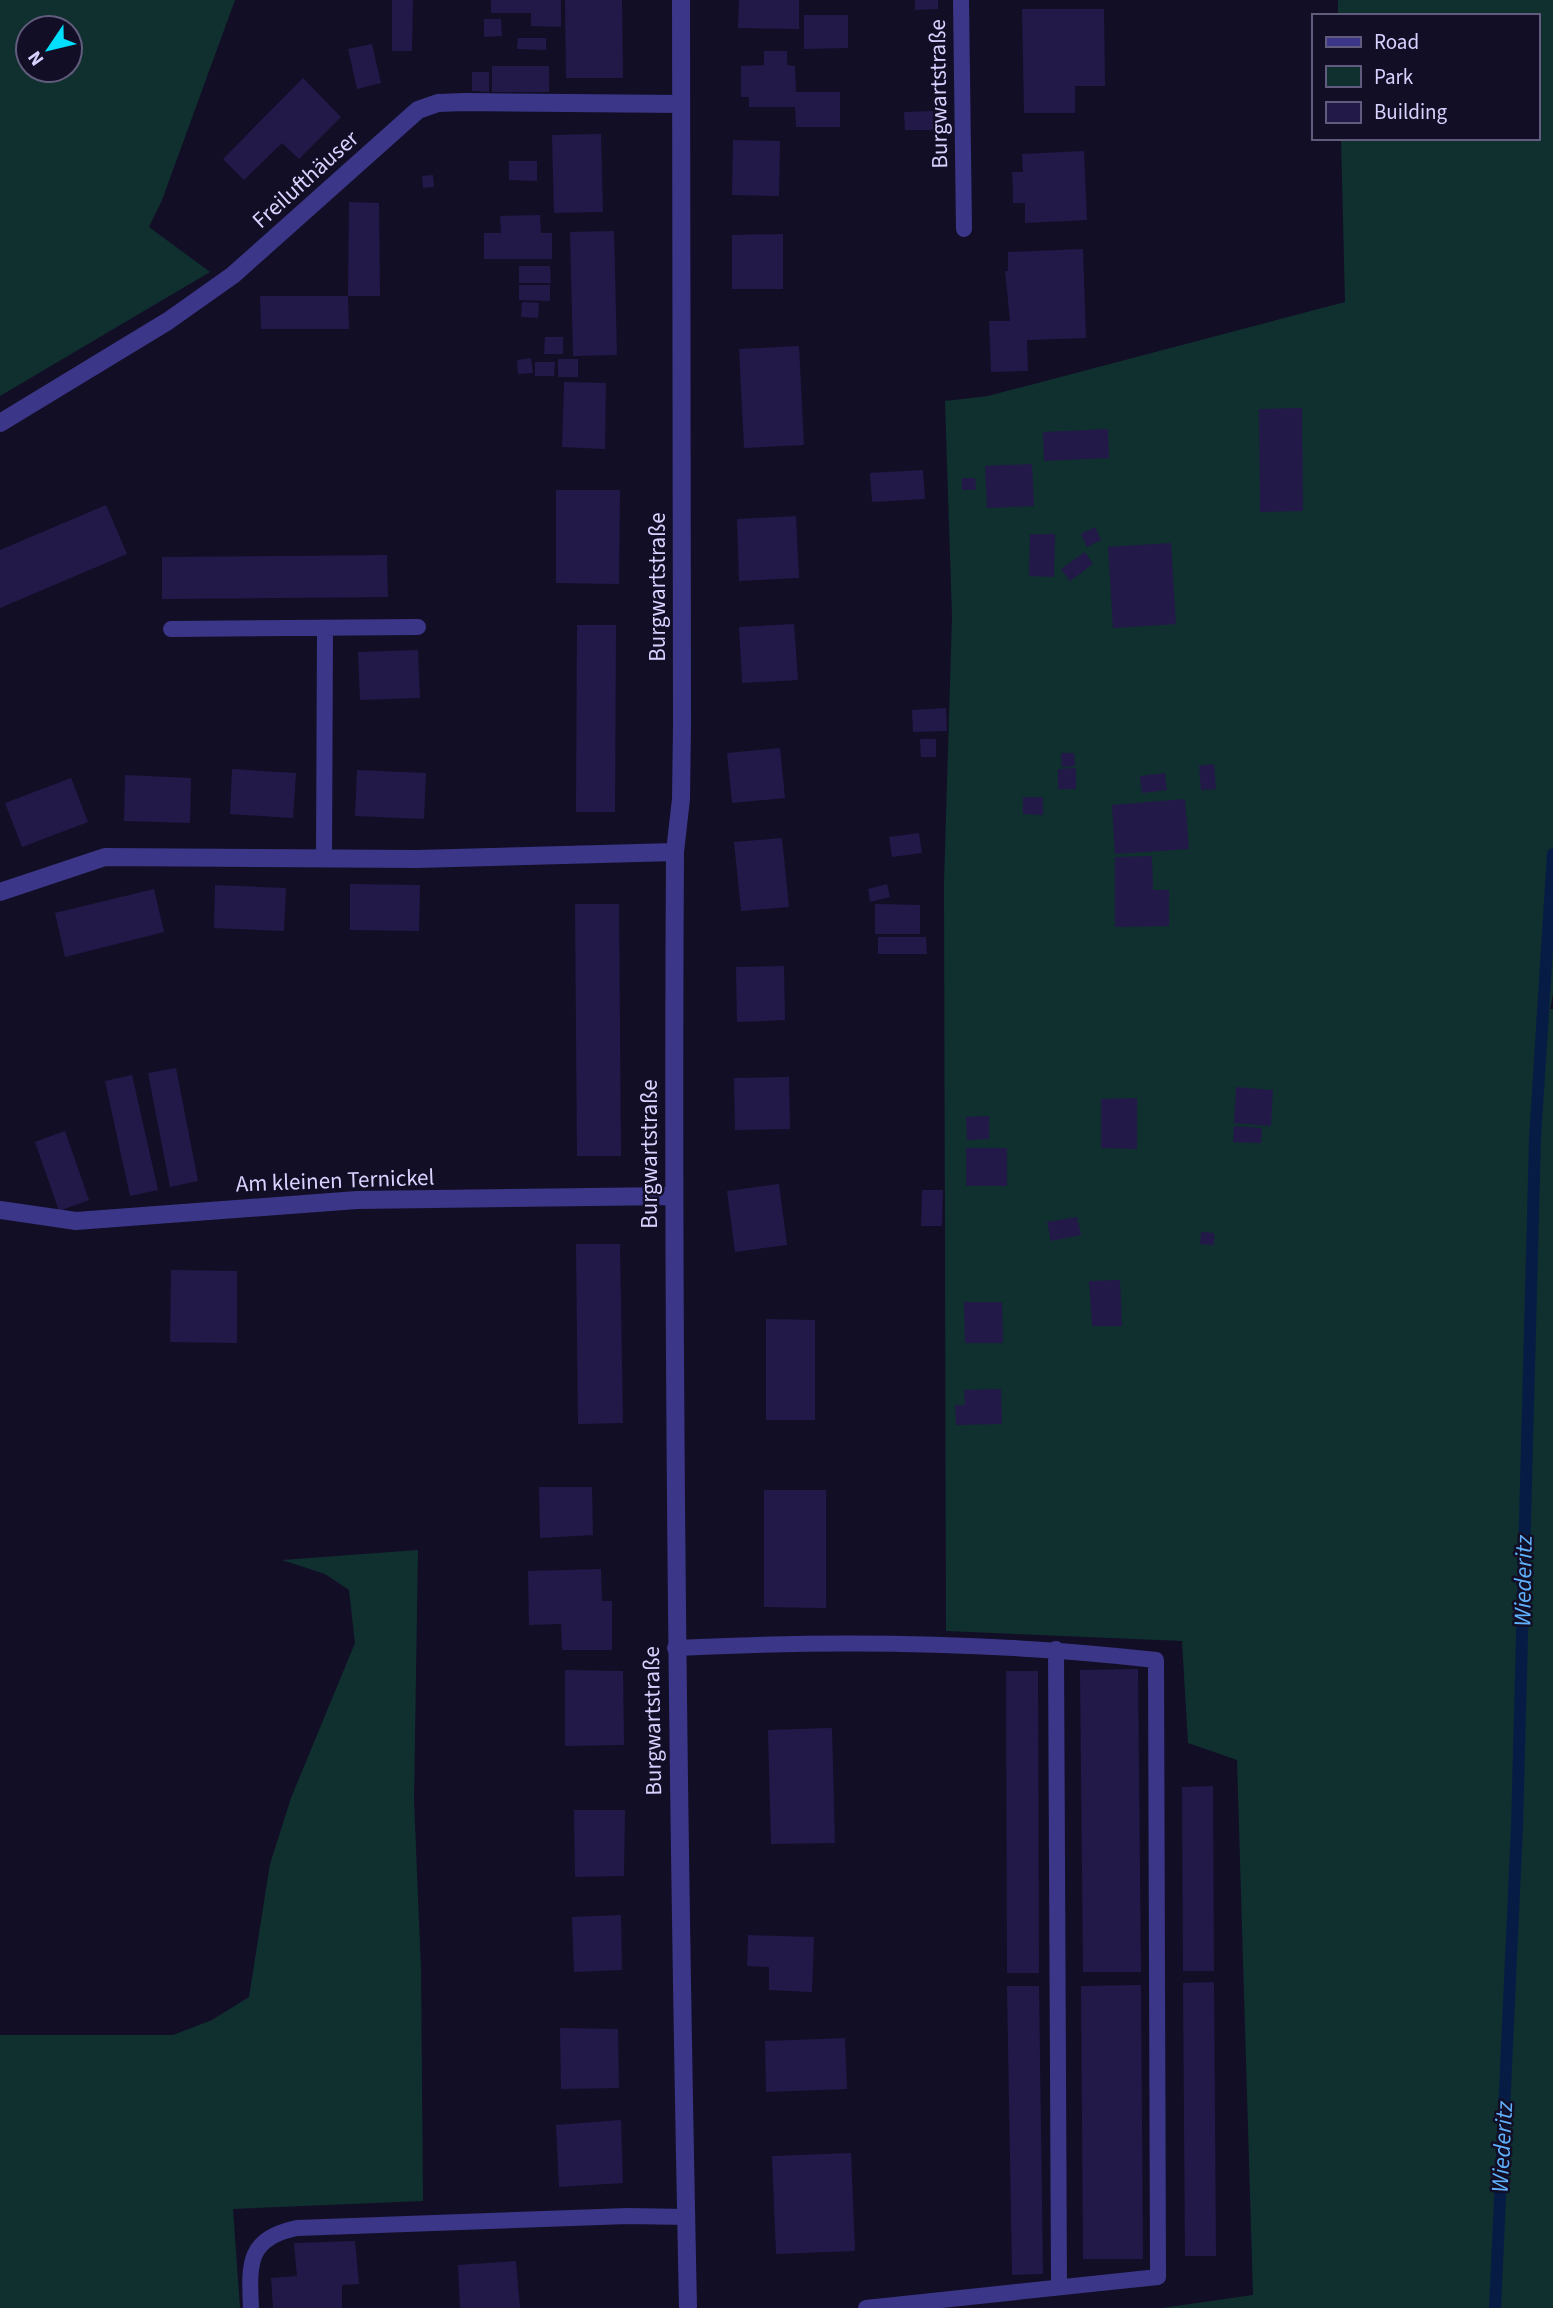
<svg xmlns="http://www.w3.org/2000/svg" width="1553" height="2308" font-family="'Source Sans 3',sans-serif">
	<style>
		.green { fill: #103030; fill-rule: evenodd }
		.lines { fill: none; stroke-linecap: round; stroke-linejoin: round }
		.stream { stroke: #071c45; stroke-width: 12 }
		.building { fill: #231948 }
		.lane { stroke: #3b3687; stroke-width: 16 }
		.street { stroke: #3b3687; stroke-width: 18 }
		.labels { text-anchor: middle; stroke-width: 5; stroke-linejoin: round; paint-order: stroke }
		.street-label { font-size: 23px; fill: #d8d2ff; stroke: #120e26 }
		.water-label { font-size: 24px; font-style: italic; fill: #60b2ff; stroke: #120e26 }
	</style>
	<rect width="100%" height="100%" fill="#120e26"/>
	<path class="green" d="M 0,0 L 235,0 L 162,200 L 149,227 L 210,272 L 0,396 ZM 28,28 L 70,28 L 70,70 L 28,70 Z
		M 1338,0 L 1553,0 L 1553,994 L 1550,1009 L 1553,1009 L 1553,2308 L 1162,2308 L 1253,2295 L 1237,1760 L 1188,1743 L 1182,1641 L 946,1631 L 944,884 L 952,617 L 945,401 L 988,396 L 1345,302 L 1341,138 L 1537,138 L 1537,16 L 1338,16 Z
		M 418,1550 L 414,1800 L 421,1969 L 423,2201 L 233,2209 L 240,2308 L 0,2308 L 0,2035 L 173,2035 L 212,2020 L 249,1997 L 270,1864 L 291,1798 L 355,1643 L 349,1590 L 325,1574 L 282,1560 Z"/>
	<g class="lines">
		<path class="stream" d="M 1495,2308 L 1517,1827 L 1535,1138 L 1553,854"/>
	</g>
	<path class="building" d="M 392,0 L 413,0 L 412,51 L 392,51 Z
		M 491,0 L 561,0 L 561,27 L 531,26 L 531,13 L 491,13 Z
		M 565,0 L 622,0 L 623,78 L 566,78 Z
		M 739,0 L 799,0 L 799,29 L 738,28 Z
		M 915,0 L 938,0 L 938,9 L 915,10 Z
		M 1022,9 L 1104,9 L 1105,86 L 1075,86 L 1075,113 L 1024,113 Z
		M 804,15 L 848,15 L 848,48 L 804,49 Z
		M 484,19 L 501,19 L 502,36 L 484,37 Z
		M 518,38 L 546,38 L 546,50 L 517,49 Z
		M 372,44 L 381,83 L 357,89 L 348,49 Z
		M 764,51 L 787,51 L 787,65 L 795,66 L 796,92 L 840,92 L 840,127 L 796,127 L 795,107 L 749,107 L 749,97 L 741,97 L 741,66 L 764,65 Z
		M 492,66 L 549,66 L 549,92 L 492,92 Z
		M 472,72 L 489,72 L 489,92 L 472,91 Z
		M 303,78 L 341,117 L 299,159 L 282,143 L 244,180 L 223,159 Z
		M 933,111 L 934,130 L 905,130 L 904,112 Z
		M 601,134 L 603,212 L 554,213 L 552,135 Z
		M 733,140 L 780,141 L 779,196 L 732,195 Z
		M 1084,151 L 1087,220 L 1025,223 L 1025,203 L 1013,203 L 1013,190 L 1012,172 L 1023,172 L 1022,154 Z
		M 509,161 L 537,161 L 537,181 L 509,180 Z
		M 433,175 L 434,187 L 423,188 L 422,176 Z
		M 349,202 L 379,203 L 380,296 L 348,296 Z
		M 540,215 L 541,233 L 552,233 L 552,259 L 484,259 L 484,233 L 501,233 L 500,216 Z
		M 614,231 L 617,355 L 573,356 L 570,232 Z
		M 783,234 L 783,289 L 732,289 L 732,235 Z
		M 1083,249 L 1086,338 L 1027,340 L 1028,371 L 991,372 L 989,321 L 1010,321 L 1005,271 L 1008,271 L 1008,252 Z
		M 519,266 L 550,266 L 551,283 L 519,283 Z
		M 519,285 L 550,285 L 550,301 L 519,300 Z
		M 260,296 L 348,296 L 349,329 L 261,329 Z
		M 522,302 L 539,303 L 538,318 L 521,317 Z
		M 545,337 L 563,337 L 563,354 L 544,354 Z
		M 799,346 L 804,445 L 744,448 L 739,349 Z
		M 531,358 L 533,373 L 518,374 L 517,360 Z
		M 558,359 L 578,359 L 578,377 L 558,377 Z
		M 535,362 L 555,362 L 554,376 L 535,376 Z
		M 564,382 L 606,383 L 605,449 L 562,447 Z
		M 1302,408 L 1303,511 L 1260,512 L 1259,409 Z
		M 1108,429 L 1109,458 L 1044,461 L 1043,432 Z
		M 1032,464 L 1034,506 L 987,508 L 985,466 Z
		M 923,470 L 925,499 L 872,502 L 870,473 Z
		M 962,478 L 975,478 L 976,490 L 962,490 Z
		M 556,490 L 620,490 L 619,584 L 556,583 Z
		M 106,505 L 127,554 L 0,608 L 0,550 Z
		M 796,516 L 799,578 L 739,581 L 737,519 Z
		M 1095,527 L 1101,540 L 1087,547 L 1081,534 Z
		M 1030,534 L 1055,534 L 1054,577 L 1029,576 Z
		M 1171,543 L 1176,624 L 1113,628 L 1108,547 Z
		M 1085,552 L 1093,564 L 1070,581 L 1061,569 Z
		M 387,555 L 388,597 L 162,599 L 162,557 Z
		M 794,624 L 798,680 L 742,683 L 739,627 Z
		M 577,625 L 616,625 L 615,812 L 576,812 Z
		M 418,650 L 420,698 L 360,700 L 358,652 Z
		M 946,708 L 947,731 L 913,732 L 912,710 Z
		M 920,739 L 936,739 L 936,757 L 921,757 Z
		M 780,748 L 785,798 L 732,803 L 727,753 Z
		M 1061,753 L 1074,753 L 1075,766 L 1062,767 Z
		M 1214,764 L 1216,789 L 1201,790 L 1199,766 Z
		M 1076,768 L 1076,789 L 1058,789 L 1058,769 Z
		M 232,769 L 296,773 L 293,818 L 230,814 Z
		M 357,770 L 426,773 L 424,819 L 355,816 Z
		M 1165,773 L 1167,790 L 1142,793 L 1140,776 Z
		M 125,775 L 191,778 L 190,823 L 124,821 Z
		M 71,778 L 88,822 L 22,847 L 5,803 Z
		M 1023,797 L 1043,797 L 1043,815 L 1023,814 Z
		M 1185,799 L 1189,849 L 1115,854 L 1112,805 Z
		M 919,833 L 922,853 L 892,857 L 889,837 Z
		M 782,838 L 789,907 L 741,911 L 734,842 Z
		M 1152,856 L 1153,890 L 1169,890 L 1169,926 L 1115,927 L 1115,857 Z
		M 350,884 L 420,885 L 419,931 L 350,930 Z
		M 887,884 L 890,897 L 870,902 L 868,889 Z
		M 215,885 L 286,888 L 284,931 L 214,928 Z
		M 154,889 L 164,932 L 65,957 L 55,913 Z
		M 575,904 L 619,904 L 621,1156 L 577,1156 Z
		M 875,904 L 920,905 L 920,934 L 875,934 Z
		M 878,937 L 926,937 L 927,954 L 878,954 Z
		M 784,966 L 785,1020 L 737,1022 L 736,967 Z
		M 176,1068 L 198,1181 L 170,1187 L 148,1073 Z
		M 132,1075 L 158,1190 L 130,1196 L 105,1081 Z
		M 789,1077 L 790,1129 L 735,1130 L 734,1078 Z
		M 1236,1087 L 1273,1090 L 1271,1126 L 1234,1123 Z
		M 1137,1098 L 1137,1149 L 1101,1148 L 1101,1099 Z
		M 989,1116 L 989,1139 L 967,1140 L 966,1117 Z
		M 1234,1126 L 1262,1128 L 1261,1143 L 1233,1142 Z
		M 65,1131 L 89,1200 L 59,1211 L 35,1142 Z
		M 966,1148 L 1007,1148 L 1007,1186 L 966,1186 Z
		M 779,1184 L 787,1245 L 735,1252 L 727,1191 Z
		M 922,1190 L 943,1190 L 942,1226 L 921,1226 Z
		M 1077,1217 L 1081,1235 L 1051,1241 L 1047,1222 Z
		M 1201,1232 L 1214,1233 L 1214,1245 L 1200,1244 Z
		M 576,1244 L 620,1244 L 623,1423 L 578,1424 Z
		M 171,1270 L 237,1271 L 237,1343 L 170,1342 Z
		M 1120,1280 L 1122,1326 L 1092,1326 L 1089,1281 Z
		M 964,1302 L 1002,1302 L 1003,1343 L 965,1343 Z
		M 766,1319 L 815,1320 L 815,1420 L 766,1420 Z
		M 1001,1389 L 1002,1424 L 956,1425 L 955,1405 L 965,1405 L 964,1390 Z
		M 539,1487 L 592,1487 L 593,1535 L 540,1538 Z
		M 764,1490 L 826,1490 L 826,1608 L 764,1607 Z
		M 601,1569 L 602,1601 L 612,1601 L 612,1650 L 562,1650 L 561,1624 L 529,1625 L 528,1571 Z
		M 1138,1669 L 1141,1972 L 1083,1972 L 1080,1670 Z
		M 565,1670 L 623,1671 L 624,1745 L 565,1746 Z
		M 1006,1671 L 1038,1671 L 1039,1973 L 1007,1973 Z
		M 832,1728 L 835,1843 L 771,1844 L 768,1730 Z
		M 1213,1786 L 1214,1971 L 1183,1971 L 1182,1787 Z
		M 574,1810 L 625,1810 L 624,1876 L 575,1877 Z
		M 621,1915 L 622,1970 L 574,1972 L 572,1917 Z
		M 748,1935 L 814,1937 L 812,1992 L 769,1990 L 769,1967 L 747,1966 Z
		M 1214,1982 L 1216,2256 L 1185,2256 L 1183,1983 Z
		M 1141,1985 L 1143,2259 L 1083,2259 L 1081,1986 Z
		M 1007,1986 L 1039,1986 L 1043,2274 L 1012,2275 Z
		M 560,2028 L 618,2029 L 619,2088 L 561,2089 Z
		M 845,2038 L 847,2089 L 766,2092 L 765,2041 Z
		M 621,2120 L 623,2183 L 559,2187 L 556,2125 Z
		M 851,2153 L 855,2251 L 776,2254 L 772,2156 Z
		M 355,2241 L 359,2284 L 342,2285 L 342,2308 L 273,2308 L 271,2278 L 297,2276 L 294,2243 Z
		M 516,2261 L 520,2308 L 460,2308 L 458,2265 Z"/>
	<g class="lines">
		<path class="lane" d="M 961,0 L 964,229
			M 171,629 L 418,627
			M 324,857 L 325,629
			M 675,1648 C 836,1640 997,1642 1156,1660 L 1158,2277 L 866,2308
			M 1056,1649 L 1059,2287
			M 251,2308 C 249,2264 247,2238 297,2228 L 628,2216 L 686,2217"/>
		<path class="street" d="M 681,0 L 682,726 L 681,799 L 675,852 C 672,1338 678,1823 688,2308
			M 0,423 L 168,321 L 233,275 L 418,110 L 438,103 L 465,102 L 681,104
			M 0,892 L 105,857 L 417,859 L 675,852
			M 0,1210 L 76,1221 L 357,1200 L 673,1196"/>
	</g>
	<g class="labels">
		<g class="street-label">
			<text transform="translate(938 94) rotate(-91)" y="8">Burgwartstraße</text>
			<text transform="translate(305 179) rotate(-42)" y="8">Freilufthäuser</text>
			<text transform="translate(657 587) rotate(-90)" y="8">Burgwartstraße</text>
			<text transform="translate(649 1154) rotate(-90)" y="8">Burgwartstraße</text>
			<text transform="translate(335 1180) rotate(-2)" y="8">Am kleinen Ternickel</text>
			<text transform="translate(652 1721) rotate(-91)" y="8">Burgwartstraße</text>
		</g>
		<g class="water-label">
			<text transform="translate(1523 1581) rotate(-89)" y="8">Wiederitz</text>
			<text transform="translate(1502 2147) rotate(-87)" y="8">Wiederitz</text>
		</g>
	</g>
	<rect x="1312" y="14" width="228" height="126" fill="#120e26" stroke="#615c7d" stroke-width="2"/>
	<rect x="1326" y="37" width="35" height="10" fill="#3b3687" stroke="#615c7d" stroke-width="2"/>
	<text x="1374" y="49" font-size="21" fill="#d8d2ff">Road</text>
	<rect x="1326" y="66" width="35" height="21" fill="#103030" stroke="#615c7d" stroke-width="2"/>
	<text x="1374" y="84" font-size="21" fill="#d8d2ff">Park</text>
	<rect x="1326" y="102" width="35" height="21" fill="#231948" stroke="#615c7d" stroke-width="2"/>
	<text x="1374" y="119" font-size="21" fill="#d8d2ff">Building</text>
	<g transform="translate(49 49) rotate(235)"><circle r="33" fill="#120e26" stroke="#615c7d" stroke-width="2"/>
	<path d="M0-5L12 26L0 18L-12 26Z" fill="#00dffd"/>
	<text y="-10" font-size="19" font-weight="bold" text-anchor="middle" fill="#d8d2ff">N</text>
	</g>
</svg>
